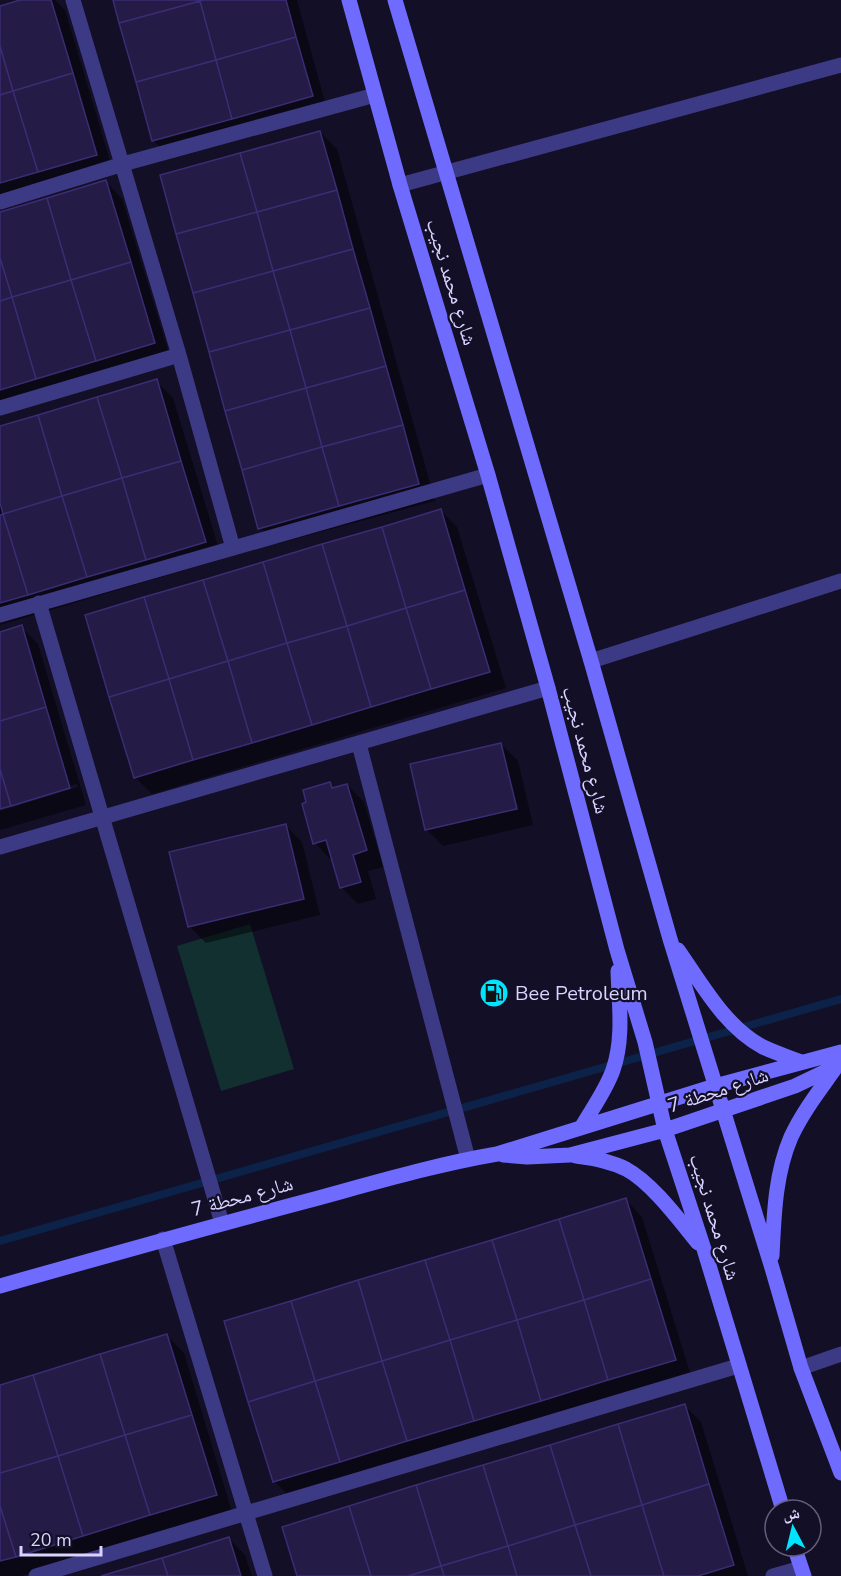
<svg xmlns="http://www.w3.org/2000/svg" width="841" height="1576" font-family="'Nunito Sans','Noto Naskh Arabic',sans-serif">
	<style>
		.green { fill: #12302f }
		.shadow { fill: #0007 }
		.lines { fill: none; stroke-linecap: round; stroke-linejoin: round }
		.stream { stroke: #0c2248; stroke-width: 8 }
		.building { fill: #241b47; stroke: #3b2d73; stroke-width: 1.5 }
		.street { stroke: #3d3a85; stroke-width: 15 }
		.secondary { stroke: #6f6bff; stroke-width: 15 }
		.labels { text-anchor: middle; stroke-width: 4.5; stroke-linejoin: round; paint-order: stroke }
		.street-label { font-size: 20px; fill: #d9d4ff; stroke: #130f26 }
		.poi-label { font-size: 20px; fill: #d9d4ff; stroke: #130f26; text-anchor: start }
	</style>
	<rect width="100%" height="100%" fill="#130f26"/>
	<path class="green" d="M 250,924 L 294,1069 L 221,1091 L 177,946 Z"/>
	<path class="shadow" d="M 26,0 L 55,0 L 65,10 L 113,171 L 0,205 L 0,8 Z
		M 114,0 L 297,0 L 328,113 L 170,157 L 153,140 Z
		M 320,132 L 337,149 L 435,501 L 276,544 L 260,528 Z
		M 106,182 L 122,199 L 171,360 L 0,411 L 0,214 Z
		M 156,381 L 173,398 L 222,559 L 0,625 L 0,428 Z
		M 440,510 L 457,527 L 506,688 L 152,794 L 135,777 Z
		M 21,627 L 38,644 L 86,805 L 0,830 L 0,811 L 78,787 L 77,784 L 0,808 L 0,633 Z
		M 501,744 L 518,761 L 533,825 L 443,846 L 426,829 Z
		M 330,784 L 335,789 L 347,785 L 364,802 L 383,867 L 368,871 L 376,899 L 358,904 L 342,888 L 333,859 L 331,860 L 315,843 Z
		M 286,826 L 302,842 L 320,915 L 206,943 L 189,926 Z
		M 626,1200 L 642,1217 L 691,1376 L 291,1498 L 274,1481 Z
		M 167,1336 L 184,1353 L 232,1512 L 21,1576 L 0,1576 L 0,1387 Z
		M 684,1405 L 701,1422 L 748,1576 L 299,1576 Z
		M 229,1539 L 245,1555 L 252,1576 L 107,1576 Z"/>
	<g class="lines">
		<path class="stream" d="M 0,1241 L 841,999"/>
	</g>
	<path class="building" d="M 20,0 L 51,0 L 73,73 L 13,91 L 0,46 L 0,6 Z
		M 113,0 L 199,0 L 200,1 L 119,23 Z
		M 203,0 L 286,0 L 296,37 L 216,60 L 200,1 Z
		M 200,1 L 216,60 L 136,82 L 119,23 Z
		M 296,37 L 313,96 L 232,119 L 216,60 Z
		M 0,46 L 13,91 L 0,95 Z
		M 216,60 L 232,119 L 152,141 L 136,82 Z
		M 73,73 L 97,155 L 38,172 L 13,91 Z
		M 13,91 L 38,172 L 0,183 L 0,95 Z
		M 320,131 L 337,190 L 257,212 L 240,153 Z
		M 240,153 L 257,212 L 176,234 L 160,175 Z
		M 106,180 L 131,262 L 71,280 L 47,198 Z
		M 337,190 L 353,249 L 273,271 L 257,212 Z
		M 47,198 L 71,280 L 12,297 L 0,258 L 0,212 Z
		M 257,212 L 273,271 L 193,293 L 176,234 Z
		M 353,249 L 370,308 L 290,330 L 273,271 Z
		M 0,258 L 12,297 L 0,301 Z
		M 131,262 L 155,343 L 96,361 L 71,280 Z
		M 273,271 L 290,330 L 209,352 L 193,293 Z
		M 71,280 L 96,361 L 36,379 L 12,297 Z
		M 12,297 L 36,379 L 0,390 L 0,301 Z
		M 370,308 L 386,366 L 306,388 L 290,330 Z
		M 290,330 L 306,388 L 225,411 L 209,352 Z
		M 386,366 L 403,425 L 322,447 L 306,388 Z
		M 157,379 L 181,461 L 122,478 L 97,397 Z
		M 306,388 L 322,447 L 242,470 L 225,411 Z
		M 97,397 L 122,478 L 62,496 L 38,415 Z
		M 38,415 L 62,496 L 3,514 L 0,503 L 0,426 Z
		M 403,425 L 419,484 L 339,506 L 322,447 Z
		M 322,447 L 339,506 L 258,529 L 242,470 Z
		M 181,461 L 206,542 L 146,560 L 122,478 Z
		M 122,478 L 146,560 L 87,577 L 62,496 Z
		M 62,496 L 87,577 L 28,595 L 3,514 Z
		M 441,509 L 465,590 L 406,608 L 382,527 Z
		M 3,514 L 28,595 L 0,603 L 0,515 Z
		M 382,527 L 406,608 L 347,626 L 322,544 Z
		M 322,544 L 347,626 L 287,643 L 263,562 Z
		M 263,562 L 287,643 L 228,661 L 203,580 Z
		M 203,580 L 228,661 L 169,679 L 144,597 Z
		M 465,590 L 490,672 L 431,689 L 406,608 Z
		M 144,597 L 169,679 L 109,697 L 85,615 Z
		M 406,608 L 431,689 L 371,707 L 347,626 Z
		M 22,625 L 46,707 L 0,721 L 0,632 Z
		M 347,626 L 371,707 L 312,725 L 287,643 Z
		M 287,643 L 312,725 L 252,743 L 228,661 Z
		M 228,661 L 252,743 L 193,760 L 169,679 Z
		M 169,679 L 193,760 L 134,778 L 109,697 Z
		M 46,707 L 70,788 L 11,806 L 0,769 L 0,721 Z
		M 501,743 L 517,809 L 425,830 L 410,764 Z
		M 0,769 L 11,806 L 0,809 Z
		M 330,782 L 332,788 L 347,784 L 367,850 L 353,855 L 361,882 L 340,888 L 326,840 L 313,844 L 302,804 L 306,802 L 303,790 Z
		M 286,824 L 304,899 L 188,927 L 169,852 Z
		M 626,1198 L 651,1279 L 584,1300 L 559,1219 Z
		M 559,1219 L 584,1300 L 517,1320 L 492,1240 Z
		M 492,1240 L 517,1320 L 450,1340 L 425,1260 Z
		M 425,1260 L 450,1340 L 382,1361 L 358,1280 Z
		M 651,1279 L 676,1360 L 608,1380 L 584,1300 Z
		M 358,1280 L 382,1361 L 315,1381 L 291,1301 Z
		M 584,1300 L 608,1380 L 541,1401 L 517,1320 Z
		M 291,1301 L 315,1381 L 248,1402 L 224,1321 Z
		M 517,1320 L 541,1401 L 474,1421 L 450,1340 Z
		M 167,1334 L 192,1415 L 125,1435 L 100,1354 Z
		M 450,1340 L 474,1421 L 407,1441 L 382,1361 Z
		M 100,1354 L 125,1435 L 58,1456 L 33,1375 Z
		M 382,1361 L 407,1441 L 340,1462 L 315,1381 Z
		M 33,1375 L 58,1456 L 0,1473 L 0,1385 Z
		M 315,1381 L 340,1462 L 273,1482 L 248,1402 Z
		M 685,1404 L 709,1484 L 642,1505 L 618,1424 Z
		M 192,1415 L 217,1495 L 150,1515 L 125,1435 Z
		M 618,1424 L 642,1505 L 575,1525 L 550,1445 Z
		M 125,1435 L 150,1515 L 83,1536 L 58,1456 Z
		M 550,1445 L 575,1525 L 508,1546 L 483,1465 Z
		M 58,1456 L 83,1536 L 16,1557 L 0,1506 L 0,1473 Z
		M 483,1465 L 508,1546 L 441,1566 L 416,1485 Z
		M 709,1484 L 734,1565 L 698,1576 L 664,1576 L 642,1505 Z
		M 416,1485 L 441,1566 L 408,1576 L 371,1576 L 349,1506 Z
		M 642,1505 L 664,1576 L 591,1576 L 575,1525 Z
		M 0,1506 L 16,1557 L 0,1561 Z
		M 349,1506 L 371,1576 L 297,1576 L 282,1527 Z
		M 575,1525 L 591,1576 L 517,1576 L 508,1546 Z
		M 229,1537 L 241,1576 L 168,1576 L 162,1558 Z
		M 508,1546 L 517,1576 L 444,1576 L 441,1566 Z
		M 162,1558 L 168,1576 L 101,1576 Z
		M 441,1566 L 444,1576 L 408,1576 Z"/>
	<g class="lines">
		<path class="street" d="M 73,0 L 179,355 L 233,548
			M 400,185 L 841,65
			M 0,202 L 123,164 L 375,95
			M 0,408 L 179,355
			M 39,603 L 222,1223
			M 0,615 L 488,475
			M 591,661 L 841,581
			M 359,744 L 468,1159
			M 0,847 L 548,688
			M 163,1239 L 265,1576
			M 801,1368 L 841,1354
			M 36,1576 L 738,1366
			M 773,1576 L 801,1568"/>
		<path class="secondary" d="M 349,0 L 400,185 L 488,475 L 548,688 L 617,950 L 645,1042 L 665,1130 L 704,1249 L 783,1510
			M 395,0 L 591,661 L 670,939 L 772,1268 L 801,1368 L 841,1473
			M 678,950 C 702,984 725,1027 763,1047 C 775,1053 789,1057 801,1062
			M 581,1128 C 592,1109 606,1090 613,1070 C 624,1039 619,1003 618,971
			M 503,1155 L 527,1157 L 570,1155 L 665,1130 L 795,1086 L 841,1064
			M 576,1156 C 593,1158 610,1161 626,1169 C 652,1183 679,1220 698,1243
			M 772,1256 C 774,1216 775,1174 791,1137 C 802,1113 819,1091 834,1070
			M 0,1286 C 102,1257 205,1228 307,1201 C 370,1184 433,1165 497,1154 L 715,1086 L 841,1052
			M 794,1546 L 804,1576"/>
	</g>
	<defs>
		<g id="fuel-disc" transform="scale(1.5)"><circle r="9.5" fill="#00e5ff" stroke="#130f26"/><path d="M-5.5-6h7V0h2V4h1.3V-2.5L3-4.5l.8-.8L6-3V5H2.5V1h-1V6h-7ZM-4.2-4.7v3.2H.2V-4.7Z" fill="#111"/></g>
	</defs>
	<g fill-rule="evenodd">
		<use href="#fuel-disc" x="494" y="993"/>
	</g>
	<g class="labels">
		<g class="street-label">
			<text transform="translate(452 282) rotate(73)" y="7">شارع محمد نجيب</text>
			<text transform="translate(586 750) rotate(75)" y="7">شارع محمد نجيب</text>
			<text transform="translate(718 1090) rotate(-18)" y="7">شارع محطة 7</text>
			<text transform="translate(242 1196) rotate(-15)" y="7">شارع محطة 7</text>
			<text transform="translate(715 1217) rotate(73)" y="7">شارع محمد نجيب</text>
		</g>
		<g class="poi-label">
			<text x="515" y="1000">Bee Petroleum</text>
		</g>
	</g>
	<g transform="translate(793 1528) rotate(353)"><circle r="28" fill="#130f26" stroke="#625e7d" stroke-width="1.5"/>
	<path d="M0-4.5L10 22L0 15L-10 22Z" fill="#00e5ff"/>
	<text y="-9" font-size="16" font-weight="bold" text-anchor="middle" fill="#d9d4ff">ش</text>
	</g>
	<path d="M21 1546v9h80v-9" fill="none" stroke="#d9d4ff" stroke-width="3"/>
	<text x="30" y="1546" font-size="18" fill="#d9d4ff" stroke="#130f26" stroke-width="4.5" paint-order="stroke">20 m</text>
</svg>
